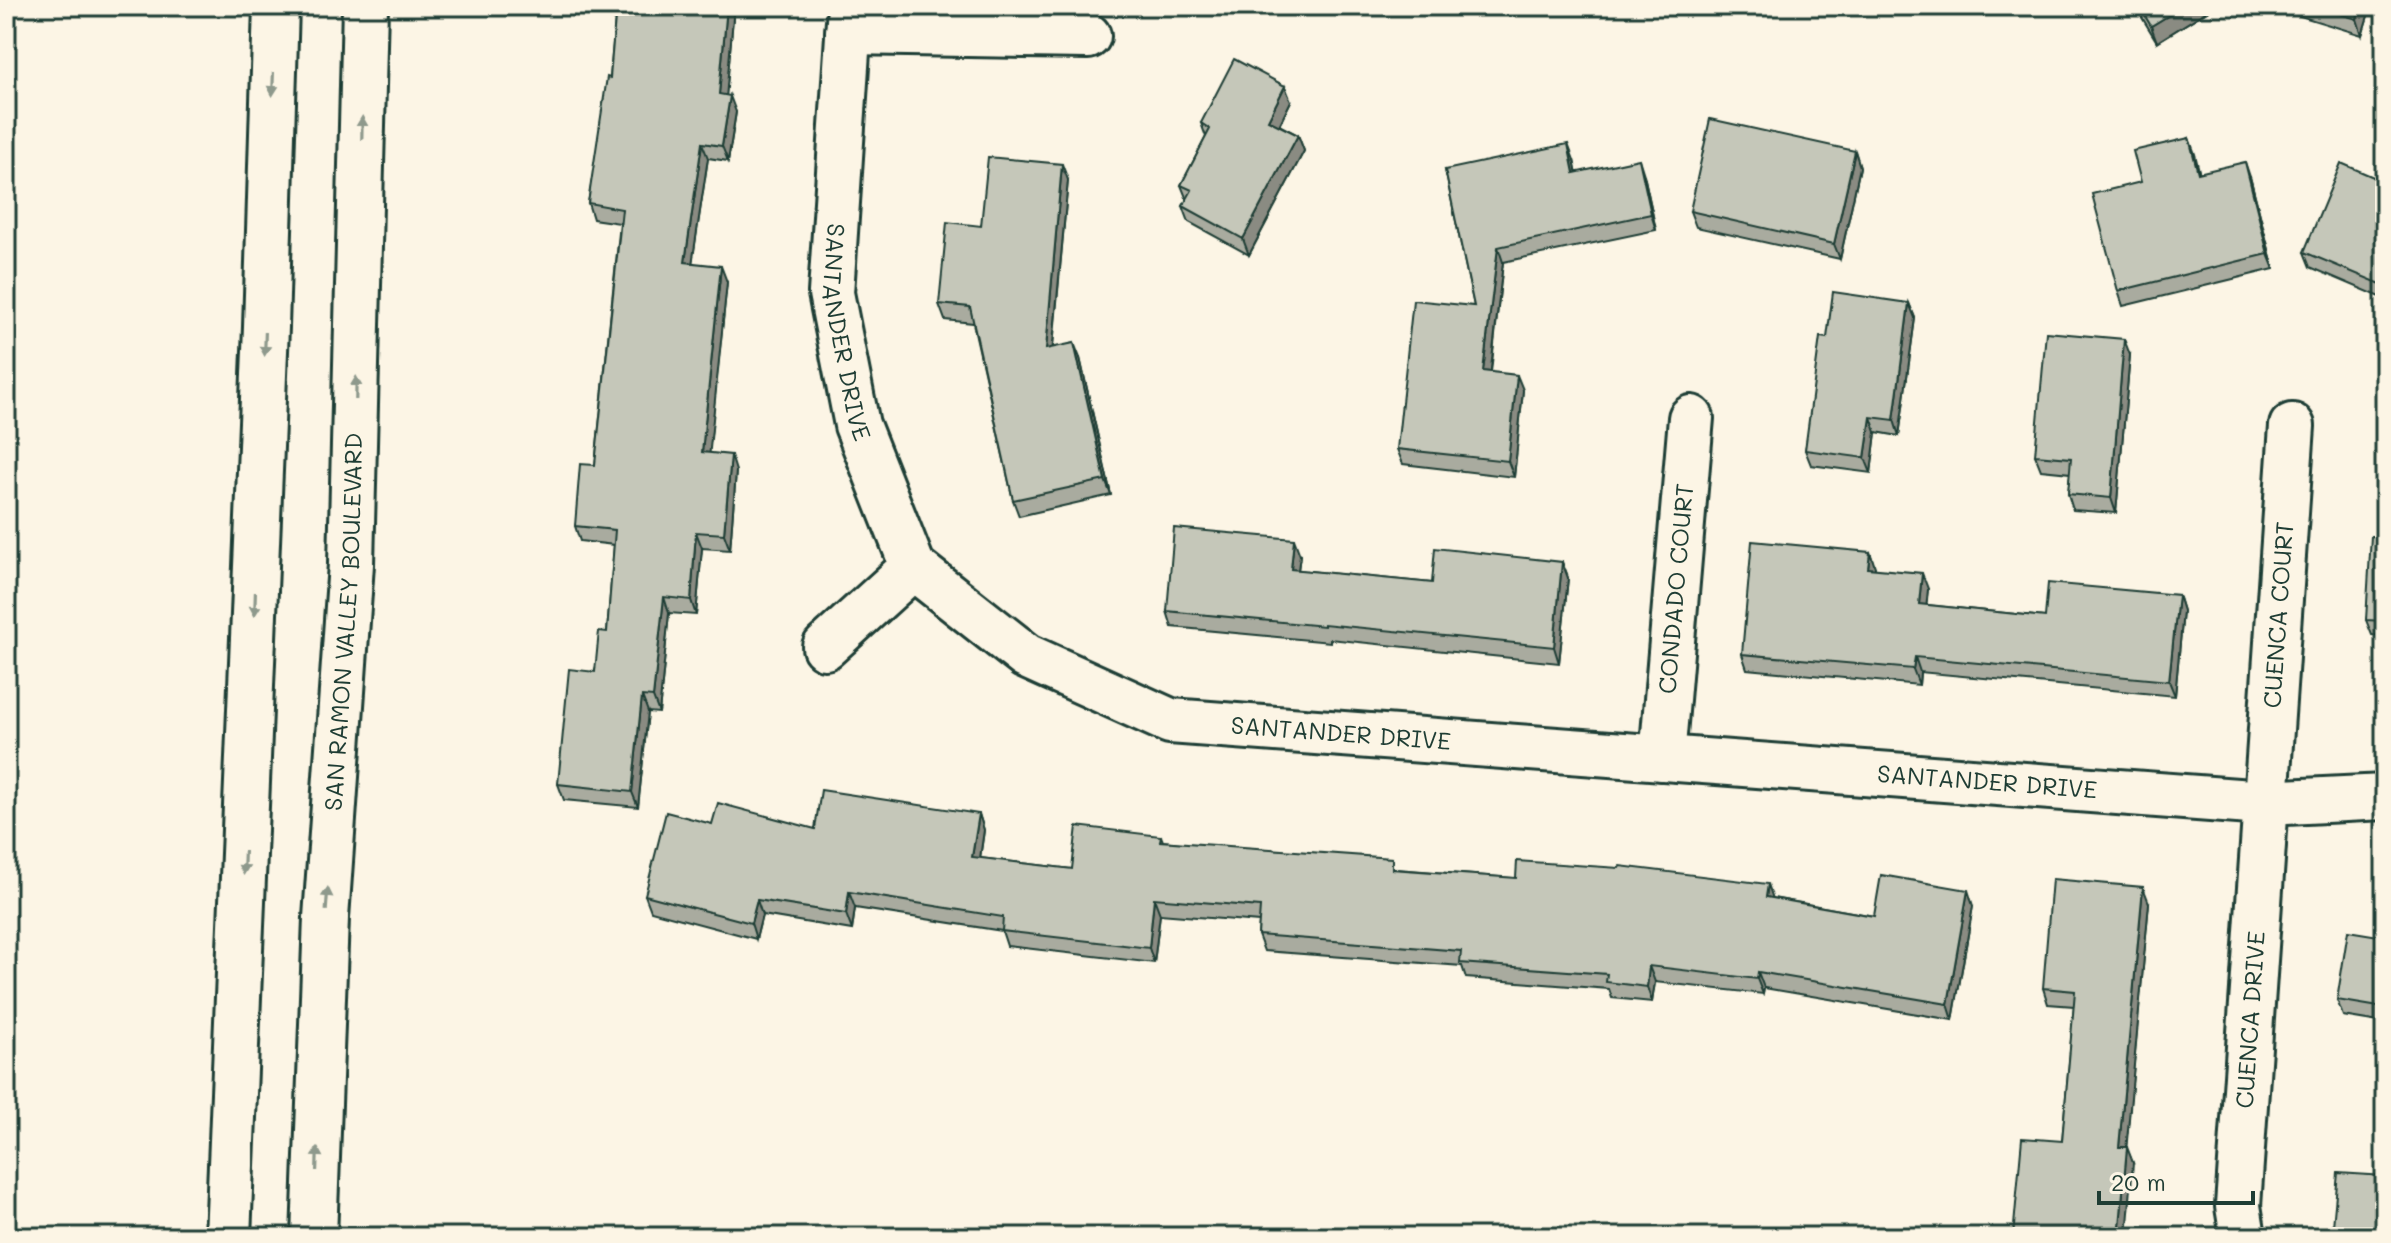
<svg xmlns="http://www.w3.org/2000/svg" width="2391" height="1243" font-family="Mali,sans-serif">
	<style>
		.built { fill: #ece7d8 }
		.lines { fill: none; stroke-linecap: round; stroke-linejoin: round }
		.minor-casing { stroke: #1f3d34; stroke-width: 50 }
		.major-casing { stroke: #1f3d34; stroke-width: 50 }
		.minor { stroke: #fcf5e5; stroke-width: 44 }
		.major { stroke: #fcf5e5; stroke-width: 44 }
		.wall { fill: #a9ab9f; stroke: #1f3d34; stroke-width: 2 }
		.shaded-wall { fill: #8a8b82; stroke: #1f3d34; stroke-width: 2 }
		.building { fill: #c5c7b9; stroke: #1f3d34; stroke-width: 2 }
		.oneway { fill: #8e998c }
		.labels { text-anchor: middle; stroke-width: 6; stroke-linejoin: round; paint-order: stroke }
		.street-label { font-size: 24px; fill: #1f3d34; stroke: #fcf5e5 }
	</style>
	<rect width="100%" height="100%" fill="#fcf5e5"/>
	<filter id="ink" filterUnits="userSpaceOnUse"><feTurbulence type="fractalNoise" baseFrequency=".0125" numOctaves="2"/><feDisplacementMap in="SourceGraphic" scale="16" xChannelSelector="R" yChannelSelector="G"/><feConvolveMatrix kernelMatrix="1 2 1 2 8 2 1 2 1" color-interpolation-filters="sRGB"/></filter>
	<g filter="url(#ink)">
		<path class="built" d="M 6,1228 L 67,1237 L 6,1237 Z"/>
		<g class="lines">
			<g class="minor-casing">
				<g id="minor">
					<path id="s1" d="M 850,6 L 831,293 L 857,425 L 913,567 L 1026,656 L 1170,721 L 2264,803 L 2385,797"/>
					<path d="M 848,32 L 1088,36"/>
					<path d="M 825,647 L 913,567"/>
					<path id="s2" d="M 1662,758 L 1691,418"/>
					<path id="s3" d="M 2243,1237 L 2238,1206 L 2292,426"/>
				</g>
			</g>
			<g class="major-casing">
				<g id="major">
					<path d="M 228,1237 L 266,327 L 276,6"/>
					<path id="s4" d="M 314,1237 L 326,918 L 351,564 L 365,6"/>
				</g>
			</g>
			<use href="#minor" class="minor"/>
			<use href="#major" class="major"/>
		</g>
		<path class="wall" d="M 616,6 L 734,6 L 726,95 L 736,112 L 728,161 L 708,158 L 692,263 L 727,282 L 709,453 L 736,471 L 730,550 L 702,548 L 696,615 L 669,613 L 659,713 L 648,712 L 638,807 L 564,800 L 558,784 L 607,632 L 614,545 L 580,541 L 575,526 L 595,465 L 620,223 L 593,219 L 588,203 L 610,78 Z
			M 2135,6 L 2215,6 L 2157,42 Z
			M 2267,6 L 2371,6 L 2362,35 Z
			M 1291,101 L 1279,125 L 1298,135 L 1304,151 L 1249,255 L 1189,222 L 1183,206 L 1187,200 L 1181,185 L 1206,137 L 1201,123 Z
			M 2189,138 L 2199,172 L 2250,177 L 2274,269 L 2123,306 L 2118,291 L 2141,182 Z
			M 1855,151 L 1860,167 L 1840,259 L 1696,227 L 1690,211 Z
			M 1574,160 L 1576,172 L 1644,175 L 1656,230 L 1503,262 L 1491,372 L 1523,390 L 1514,477 L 1403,464 L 1397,449 L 1474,306 L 1445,170 Z
			M 1068,180 L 1053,347 L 1080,358 L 1111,495 L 1019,516 L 1013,500 L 973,323 L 945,320 L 939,304 L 981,226 Z
			M 2385,182 L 2385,299 L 2310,267 L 2304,252 Z
			M 1909,303 L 1915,318 L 1899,436 L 1876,432 L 1871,473 L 1811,465 L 1805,450 L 1827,338 Z
			M 2130,355 L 2116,513 L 2073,510 L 2068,494 L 2070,473 L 2041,470 L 2035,455 Z
			M 2385,537 L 2385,636 L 2372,635 L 2366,620 Z
			M 1870,552 L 1875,569 L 1928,589 L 1926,605 L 2045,617 L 2178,595 L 2183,611 L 2175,696 L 1920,672 L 1919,685 L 1747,669 L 1742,654 Z
			M 1300,555 L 1298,570 L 1432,583 L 1562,562 L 1568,578 L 1559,663 L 1330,639 L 1330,642 L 1172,627 L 1167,611 Z
			M 979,814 L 984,830 L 980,858 L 1072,869 L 1161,836 L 1163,841 L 1397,869 L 1773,898 L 1874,916 L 1973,906 L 1953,1020 L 1764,988 L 1763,994 L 1655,982 L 1652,1002 L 1612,998 L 1609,989 L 1466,978 L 1462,966 L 1264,951 L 1258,935 L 1259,922 L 1160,914 L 1154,963 L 1007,946 L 1002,931 L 855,908 L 852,930 L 762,915 L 756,939 L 651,911 L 645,895 L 712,824 L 815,829 Z
			M 2149,903 L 2126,1147 L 2133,1163 L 2062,1141 L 2074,1006 L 2048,1004 L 2043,988 Z
			M 2385,937 L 2385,1023 L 2343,1016 L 2337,1000 Z"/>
		<path class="shaded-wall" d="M 727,6 L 734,6 L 725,110 L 719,94 Z
			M 2184,6 L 2215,6 L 2157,42 L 2151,26 Z
			M 2360,6 L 2371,6 L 2362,35 L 2357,19 Z
			M 1285,86 L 1291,101 L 1274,136 L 1268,120 Z
			M 730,96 L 736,112 L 728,161 L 722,146 Z
			M 1298,135 L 1304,151 L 1249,255 L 1243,239 Z
			M 2189,138 L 2195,154 L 2203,188 L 2198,173 Z
			M 702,143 L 708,158 L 690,278 L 685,262 Z
			M 1568,144 L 1574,160 L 1580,189 L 1574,173 Z
			M 1855,151 L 1860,167 L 1840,259 L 1834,244 Z
			M 1639,159 L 1644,175 L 1656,230 L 1651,214 Z
			M 2245,162 L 2250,177 L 2274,269 L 2268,254 Z
			M 1062,164 L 1068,180 L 1051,365 L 1046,349 Z
			M 1498,247 L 1503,262 L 1489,386 L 1483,371 Z
			M 721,266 L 727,282 L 708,468 L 702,452 Z
			M 1909,303 L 1915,318 L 1899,436 L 1894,420 Z
			M 2124,339 L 2130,355 L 2116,513 L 2111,498 Z
			M 1074,343 L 1080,358 L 1111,495 L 1105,480 Z
			M 1517,375 L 1523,390 L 1514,477 L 1508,461 Z
			M 1871,417 L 1876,432 L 1871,473 L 1865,458 Z
			M 731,455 L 736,471 L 730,550 L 724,534 Z
			M 696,532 L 702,548 L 696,615 L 691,600 Z
			M 1294,539 L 1300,555 L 1296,585 L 1291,569 Z
			M 1870,552 L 1875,567 L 1874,584 L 1868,568 Z
			M 1562,562 L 1568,578 L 1559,663 L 1554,647 Z
			M 1922,573 L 1928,589 L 1925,620 L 1919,604 Z
			M 2178,595 L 2183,611 L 2175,696 L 2169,681 Z
			M 664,597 L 669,613 L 659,713 L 653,697 Z
			M 1915,657 L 1920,672 L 1919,685 L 1913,669 Z
			M 642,696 L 648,712 L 638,807 L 632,792 Z
			M 979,814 L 984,830 L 978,872 L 972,857 Z
			M 1768,884 L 1773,899 L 1766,897 Z
			M 2143,887 L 2149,903 L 2125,1162 L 2119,1147 Z
			M 1968,890 L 1973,906 L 1953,1020 L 1948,1004 Z
			M 849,892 L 855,908 L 852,930 L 846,914 Z
			M 1154,898 L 1160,914 L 1154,963 L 1149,948 Z
			M 757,900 L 762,915 L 756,939 L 751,923 Z
			M 1649,966 L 1655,982 L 1652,1002 L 1647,987 Z
			M 1758,972 L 1764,988 L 1763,994 L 1757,979 Z
			M 2127,1147 L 2133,1163 L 2127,1237 L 2119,1237 Z"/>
		<path class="building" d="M 616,6 L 727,6 L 719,94 L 730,96 L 722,146 L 702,143 L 685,262 L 721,266 L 702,452 L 731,455 L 724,534 L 696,532 L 691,600 L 664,597 L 653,697 L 642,696 L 632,792 L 558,784 L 569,669 L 595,672 L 599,631 L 607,632 L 615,530 L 575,526 L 580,464 L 595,465 L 622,209 L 588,203 L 607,77 L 610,78 Z
			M 2139,6 L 2184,6 L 2151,26 Z
			M 2313,6 L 2360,6 L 2357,19 Z
			M 1234,59 L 1285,86 L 1268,120 L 1298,135 L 1243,239 L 1183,206 L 1192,190 L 1181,185 L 1210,129 L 1201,123 Z
			M 1710,119 L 1855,151 L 1834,244 L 1690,211 Z
			M 2189,138 L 2198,173 L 2245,162 L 2268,254 L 2118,291 L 2092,194 L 2141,182 L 2133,151 Z
			M 1568,144 L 1574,173 L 1639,159 L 1651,214 L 1498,247 L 1483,371 L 1517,375 L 1508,461 L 1397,449 L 1413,300 L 1474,306 L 1445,170 Z
			M 988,157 L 1062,164 L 1046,349 L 1074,343 L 1105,480 L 1013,500 L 970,307 L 939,304 L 947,222 L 981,226 Z
			M 2341,163 L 2385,182 L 2385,281 L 2383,285 L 2304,252 Z
			M 1833,292 L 1909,303 L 1894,420 L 1871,417 L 1865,458 L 1805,450 L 1820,337 L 1827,338 Z
			M 2046,332 L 2124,339 L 2111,498 L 2068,494 L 2071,458 L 2035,455 Z
			M 1174,528 L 1294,539 L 1291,569 L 1432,583 L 1435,548 L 1562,562 L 1554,647 L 1324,624 L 1324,626 L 1167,611 Z
			M 2371,536 L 2385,537 L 2385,621 L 2366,620 Z
			M 1752,541 L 1870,552 L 1868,568 L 1922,573 L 1919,604 L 2045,617 L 2048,583 L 2178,595 L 2169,681 L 1915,657 L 1913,669 L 1742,654 Z
			M 821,790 L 979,814 L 972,857 L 1072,869 L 1077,826 L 1161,836 L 1160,841 L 1392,858 L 1392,869 L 1516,878 L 1517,861 L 1619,868 L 1620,866 L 1768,884 L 1766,897 L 1874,916 L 1881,875 L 1968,890 L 1948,1004 L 1758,972 L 1757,979 L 1649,966 L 1647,987 L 1606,982 L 1607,974 L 1460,963 L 1461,951 L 1258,935 L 1260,907 L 1154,898 L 1149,948 L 1002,931 L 1003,917 L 849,892 L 846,914 L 757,900 L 751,923 L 645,895 L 666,812 L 712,824 L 718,803 L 815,829 Z
			M 2052,879 L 2143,887 L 2119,1147 L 2127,1147 L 2119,1237 L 2013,1237 L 2022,1138 L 2062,1141 L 2075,991 L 2043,988 Z
			M 2348,931 L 2385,937 L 2385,1008 L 2337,1000 Z
			M 2338,1173 L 2385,1176 L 2385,1237 L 2332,1237 Z"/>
		<defs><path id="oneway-solid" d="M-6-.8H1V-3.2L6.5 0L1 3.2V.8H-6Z" transform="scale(2)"/></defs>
		<g class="oneway">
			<use href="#oneway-solid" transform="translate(273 84) rotate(92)"/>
			<use href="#oneway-solid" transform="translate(362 128) rotate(-89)"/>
			<use href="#oneway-solid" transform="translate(265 344) rotate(92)"/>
			<use href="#oneway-solid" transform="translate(356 388) rotate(-89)"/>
			<use href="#oneway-solid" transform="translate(255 604) rotate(92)"/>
			<use href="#oneway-solid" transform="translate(244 863) rotate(92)"/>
			<use href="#oneway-solid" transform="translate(327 899) rotate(-86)"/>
			<use href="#oneway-solid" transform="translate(317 1159) rotate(-88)"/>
		</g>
	</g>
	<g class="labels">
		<g class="street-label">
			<text dy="8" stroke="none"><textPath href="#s1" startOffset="328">SANTANDER DRIVE</textPath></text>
			<text dy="8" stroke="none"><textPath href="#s2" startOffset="170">CONDADO COURT</textPath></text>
			<text dy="8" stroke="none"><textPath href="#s3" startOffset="624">CUENCA COURT</textPath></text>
			<text dy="8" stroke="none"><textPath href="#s4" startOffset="616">SAN RAMON VALLEY BOULEVARD</textPath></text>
			<text dy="8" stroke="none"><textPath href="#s1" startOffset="1048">SANTANDER DRIVE</textPath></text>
			<text dy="8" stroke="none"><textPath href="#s1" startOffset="1696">SANTANDER DRIVE</textPath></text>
			<text dy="8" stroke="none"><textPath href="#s3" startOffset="218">CUENCA DRIVE</textPath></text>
		</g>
	</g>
	<rect width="2391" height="1243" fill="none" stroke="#fcf5e5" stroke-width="32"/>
	<rect x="16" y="16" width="2359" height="1211" fill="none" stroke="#1f3d34" stroke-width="3" filter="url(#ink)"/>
	<path d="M2099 1191v12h154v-12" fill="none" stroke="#1f3d34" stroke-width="4"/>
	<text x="2111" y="1191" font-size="24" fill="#1f3d34" stroke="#fcf5e5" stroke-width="6" paint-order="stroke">20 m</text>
</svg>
